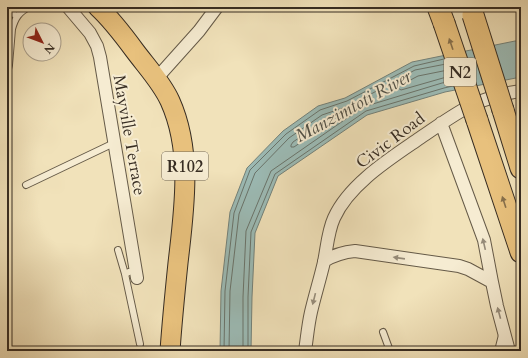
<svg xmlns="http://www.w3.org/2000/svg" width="528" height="358" font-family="Cardo,serif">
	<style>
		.water { fill: #9cbcb7; stroke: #73827b }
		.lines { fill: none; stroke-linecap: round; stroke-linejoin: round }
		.shore { stroke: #69746c; stroke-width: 1 }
		.stream { stroke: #73827b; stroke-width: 3 }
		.lane-casing { stroke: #655a48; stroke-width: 8 }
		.street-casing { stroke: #655a48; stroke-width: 14 }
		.primary-casing { stroke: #362c22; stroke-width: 21 }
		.highway-casing { stroke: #362c22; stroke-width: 23 }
		.lane { stroke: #f6ecd2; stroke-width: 6 }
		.street { stroke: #f6ecd2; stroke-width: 12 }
		.primary { stroke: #e8c17d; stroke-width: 19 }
		.highway { stroke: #e8c17d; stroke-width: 21 }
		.highway-bridge-casing { stroke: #362c22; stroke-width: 23; stroke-linecap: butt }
		.highway-bridge { stroke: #e8c17d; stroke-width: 21 }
		.oneway { fill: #866f4b }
		.oneway2 { fill: #968c7a }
		.labels { text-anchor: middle; stroke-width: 4; stroke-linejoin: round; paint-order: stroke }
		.shield { fill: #f6ecd2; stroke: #706657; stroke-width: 1 }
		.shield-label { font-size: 16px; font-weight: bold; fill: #362c22 }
		.street-label { font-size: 17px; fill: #362c22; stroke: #f6ecd2 }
		.water-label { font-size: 18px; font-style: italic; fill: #505047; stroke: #f6ecd2 }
	</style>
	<rect width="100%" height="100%" fill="#f1e2ba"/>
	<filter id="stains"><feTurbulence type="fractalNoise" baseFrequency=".005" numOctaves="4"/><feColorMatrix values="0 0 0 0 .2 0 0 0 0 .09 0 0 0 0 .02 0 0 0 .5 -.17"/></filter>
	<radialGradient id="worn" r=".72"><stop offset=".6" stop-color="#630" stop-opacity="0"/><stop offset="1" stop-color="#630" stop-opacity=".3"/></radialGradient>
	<path class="water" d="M 515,41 L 521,41 L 521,77 L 445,92 L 367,115 L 278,176 L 255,233 L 252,297 L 251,351 L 220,351 L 221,291 L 230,212 L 247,168 L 283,131 L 318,106 L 345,98 L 412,62 Z"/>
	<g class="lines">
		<path class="shore" d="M 448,70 L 418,76 L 399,86 L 398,88 L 401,90 L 450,76
			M 329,119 L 331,120 L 330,122 L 294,147 L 291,147 L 291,145 L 293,142 L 325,120 Z
			M 224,351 L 225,291 L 234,213 L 250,170 L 286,134 L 320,110 L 347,101 L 414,66 L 444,59
			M 229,351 L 230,291 L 239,214 L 255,173 L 289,138 L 322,115 L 349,106 L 415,70 L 446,64
			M 243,351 L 243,297 L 246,231 L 271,171 L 363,107 L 442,83 L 452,81
			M 248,351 L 248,297 L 251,232 L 275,174 L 366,111 L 444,88 L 453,86"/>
		<path class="stream" d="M 514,7 L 521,17"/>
		<g class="lane-casing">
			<path id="lane" d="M 7,10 L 17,16
				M 7,73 L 9,65 L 12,29 C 15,18 19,12 29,7
				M 26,185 L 114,143
				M 118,250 L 125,274 L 129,272
				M 125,274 L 140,344
				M 383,332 L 390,351
				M 498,351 L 502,335"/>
		</g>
		<g class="street-casing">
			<path id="street" d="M 68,7 L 90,33 L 97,46 L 100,57 L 137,278
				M 156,79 L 199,31 L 217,7
				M 441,123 L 484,240 L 492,282
				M 324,261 C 334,255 343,252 355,251 L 459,266 L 468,269 L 492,282 L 497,306 L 509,351
				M 305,351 C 307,338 308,325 311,312 C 315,295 320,279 324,262 C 327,247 328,231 334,218 C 349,184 391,158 420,138 C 438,126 455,113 474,104 C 488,98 506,93 521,91"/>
		</g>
		<g class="primary-casing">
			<path id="primary" d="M 98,7 C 112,20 124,36 135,51 C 147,67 162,83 170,101 C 193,152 184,210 178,263 C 175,292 172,322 170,351"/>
		</g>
		<g class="highway-casing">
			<path id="highway" d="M 438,7 L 444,23
				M 503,110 L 521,168
				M 477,120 L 521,252"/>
		</g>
		<use href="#lane" class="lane"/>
		<use href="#street" class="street"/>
		<use href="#primary" class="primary"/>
		<use href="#highway" class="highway"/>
		<g class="highway-bridge-casing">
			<path id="highway-bridge" d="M 473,15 L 503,110
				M 444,23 L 477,120"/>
		</g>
		<use href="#highway-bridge" class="highway-bridge"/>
	</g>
	<defs><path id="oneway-solid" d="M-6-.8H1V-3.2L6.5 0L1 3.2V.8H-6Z"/></defs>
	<g class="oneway">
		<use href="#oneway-solid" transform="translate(451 44) rotate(-109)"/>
		<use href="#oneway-solid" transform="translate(504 202) rotate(-108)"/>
	</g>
	<g class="oneway2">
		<use href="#oneway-solid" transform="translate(484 244) rotate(-103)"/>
		<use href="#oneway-solid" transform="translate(399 258) rotate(-172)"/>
		<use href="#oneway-solid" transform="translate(314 299) rotate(104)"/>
		<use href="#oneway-solid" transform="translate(499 313) rotate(-105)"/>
	</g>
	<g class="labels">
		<g class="shield">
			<rect x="444" y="58" width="32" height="28" rx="3"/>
			<rect x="162" y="152" width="46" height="28" rx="3"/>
		</g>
		<g class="shield-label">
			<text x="460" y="78">N2</text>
			<text x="185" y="172">R102</text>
		</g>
		<g class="street-label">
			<text transform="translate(130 135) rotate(80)" y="6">Mayville Terrace</text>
			<text transform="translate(390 140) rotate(-37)" y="6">Civic Road</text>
		</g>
		<g class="water-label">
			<text transform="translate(353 106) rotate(-29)" y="6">Manzimtoti River</text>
		</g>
	</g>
	<rect width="528" height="358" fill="none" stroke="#f1e2ba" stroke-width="24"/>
	<rect x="8" y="8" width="512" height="342" fill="none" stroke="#362c22" stroke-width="2"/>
	<rect x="12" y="12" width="504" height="334" fill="none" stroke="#362c22"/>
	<g transform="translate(42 42) rotate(132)"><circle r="19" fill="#f6ecd2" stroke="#a99f8c"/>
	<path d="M0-3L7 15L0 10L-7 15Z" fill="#8f2418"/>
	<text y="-6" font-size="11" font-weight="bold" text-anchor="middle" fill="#362c22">N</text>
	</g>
	<rect width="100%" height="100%" filter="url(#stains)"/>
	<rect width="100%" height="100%" fill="url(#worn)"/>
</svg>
